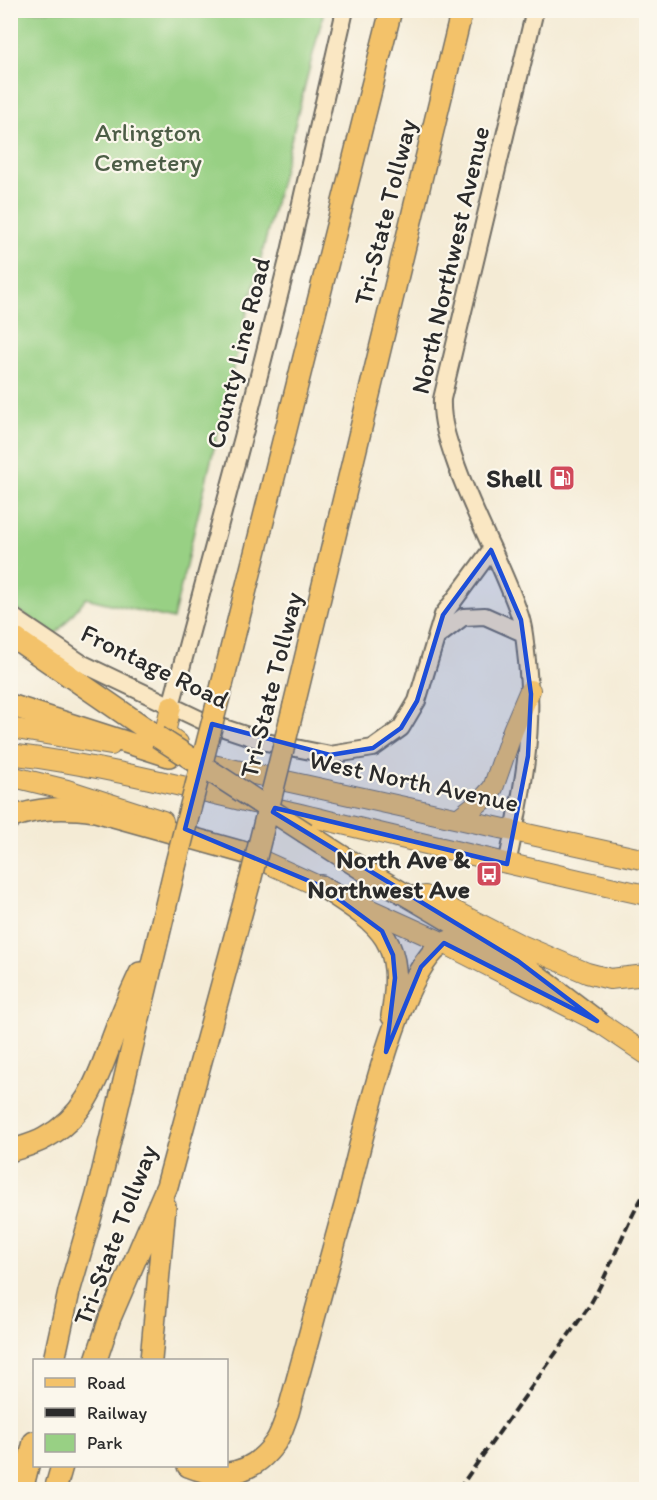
<svg xmlns="http://www.w3.org/2000/svg" width="657" height="1500" font-family="Itim,sans-serif">
	<style>
		.green { fill: #98d084; stroke: #627e58; stroke-width: 1.5 }
		.lines { fill: none; stroke-linecap: round; stroke-linejoin: round }
		.secondary-casing { stroke: #716e66; stroke-width: 20 }
		.primary-casing { stroke: #716e66; stroke-width: 22 }
		.highway-casing { stroke: #716e66; stroke-width: 24 }
		.secondary { stroke: #fae7c3; stroke-width: 16 }
		.primary { stroke: #f3c26a; stroke-width: 20 }
		.highway { stroke: #f3c26a; stroke-width: 21 }
		.rail { stroke: #2b2b2b; stroke-width: 4; stroke-dasharray: 9 4.5; stroke-linecap: butt }
		.highway-bridge-casing { stroke: #716e66; stroke-width: 24; stroke-linecap: butt }
		.highway-bridge { stroke: #f3c26a; stroke-width: 21 }
		.marked { fill: #1d4ed8; fill-opacity: 0.2; stroke: #1d4ed8; stroke-width: 4.5; stroke-linejoin: round }
		.labels { text-anchor: middle; stroke-width: 4.5; stroke-linejoin: round; paint-order: stroke }
		.park-label { font-size: 26px; fill: #4c5d46; stroke: #fbf7ec }
		.street-label { font-size: 26px; fill: #2b2b2b; stroke: #fbf7ec }
		.poi-label { font-size: 26px; font-weight: bold; fill: #2b2b2b; stroke: #fbf7ec; text-anchor: end }
	</style>
	<rect width="100%" height="100%" fill="#fbf7ec"/>
	<filter id="ink" filterUnits="userSpaceOnUse"><feTurbulence type="fractalNoise" baseFrequency=".0167" numOctaves="2"/><feDisplacementMap in="SourceGraphic" scale="12" xChannelSelector="R" yChannelSelector="G"/><feConvolveMatrix kernelMatrix="1 2 1 2 8 2 1 2 1" color-interpolation-filters="sRGB"/></filter>
	<filter id="wash" filterUnits="userSpaceOnUse"><feTurbulence type="fractalNoise" baseFrequency=".008" numOctaves="4" result="noise"/><feDisplacementMap in="SourceGraphic" scale="24" xChannelSelector="R" yChannelSelector="G"/><feGaussianBlur stdDeviation="1.35" result="paint"/><feColorMatrix in="noise" values="0 0 0 0 0 0 0 0 0 0 0 0 0 0 0 0 0 1.4 0 .05"/><feComposite in="paint" operator="in"/></filter>
	<g filter="url(#wash)">
		<rect width="100%" height="100%" fill="#f4ebd5"/>
		<path class="green" d="M 10,11 L 324,11 L 239,344 L 173,619 L 86,598 L 55,635 L 11,605 Z"/>
	</g>
	<g filter="url(#ink)">
		<g class="lines">
			<g class="secondary-casing">
				<path id="secondary" d="M 10,615 L 81,663 L 203,721 L 266,742 L 330,755 L 373,748 L 401,728 L 417,701 L 443,615 L 491,550
					M 437,637 L 463,617 L 485,616 L 523,633
					M 171,706 L 249,415 L 289,256 L 345,10
					M 507,864 C 522,795 535,732 527,661 C 525,647 525,630 520,616 C 502,563 473,514 455,461 C 448,441 441,421 442,399 L 535,10"/>
			</g>
			<g class="primary-casing">
				<path id="primary" d="M 171,706 L 165,733 L 178,743
					M 10,728 L 111,745
					M 10,754 C 107,766 201,791 296,813 C 413,841 529,869 646,895
					M 199,762 L 646,860
					M 10,776 L 67,790 L 163,821
					M 459,818 L 482,800 L 493,788 L 513,730 L 530,690
					M 241,851 L 444,943 L 597,1021 L 646,1054
					M 425,896 L 519,944 L 587,973 L 610,979 L 646,975"/>
			</g>
			<g class="highway-casing">
				<path id="highway" d="M 10,635 L 158,737
					M 222,685 L 391,10
					M 10,705 L 169,756
					M 294,705 L 462,10
					M 10,818 C 39,807 65,807 95,811 L 249,854
					M 306,833 L 362,869 L 518,961 L 597,1021
					M 321,886 C 382,926 405,938 392,1016
					M 10,1151 C 22,1147 35,1144 45,1138 C 92,1112 100,1069 118,1024 C 124,1007 132,990 140,973
					M 54,1360 L 69,1292 L 97,1195 L 175,867
					M 96,1360 L 110,1318 L 167,1186 L 250,881
					M 151,1360 L 165,1206
					M 188,1466 C 222,1480 252,1475 275,1443 C 281,1435 284,1423 288,1413 C 308,1341 327,1270 347,1198 C 362,1141 396,977 441,945 C 455,935 479,942 494,946
					M 22,1490 L 34,1442
					M 55,1490 L 62,1466"/>
			</g>
			<use href="#secondary" class="secondary"/>
			<use href="#primary" class="primary"/>
			<use href="#highway" class="highway"/>
			<path class="rail" d="M 458,1490 L 588,1308 C 611,1270 623,1228 646,1191"/>
			<g class="highway-bridge-casing">
				<path id="highway-bridge" d="M 158,737 L 306,833
					M 175,867 L 222,685
					M 250,881 L 294,705"/>
			</g>
			<use href="#highway-bridge" class="highway-bridge"/>
		</g>
	</g>
	<path class="marked" d="M 491,550 L 521,620 L 531,694 L 528,756 L 507,864 L 275,808 L 273,812 L 518,961 L 597,1021 L 444,943 L 421,967 L 386,1052 L 395,978 L 393,955 L 382,931 L 321,886 L 185,829 L 212,724 L 330,755 L 373,748 L 401,728 L 417,701 L 443,615 Z"/>
	<defs>
		<g id="fuel-square" transform="scale(1.35)"><rect x="-9" y="-9" width="18" height="18" rx="4" fill="#d1495b" stroke="#fbf7ec"/><path d="M-5.5-6h7V0h2V4h1.3V-2.5L3-4.5l.8-.8L6-3V5H2.5V1h-1V6h-7ZM-4.2-4.7v3.2H.2V-4.7Z" fill="#fff"/></g>
		<g id="bus-square" transform="scale(1.35)"><rect x="-9" y="-9" width="18" height="18" rx="4" fill="#d1495b" stroke="#fbf7ec"/><path d="M-5-6H5V4H4V6H2V4H-2V6H-4V4H-5ZM-3.5-4V0h7V-4ZM-3.5 1.2v1.5H-2V1.2ZM2 1.2v1.5H3.5V1.2Z" fill="#fff"/></g>
	</defs>
	<g fill-rule="evenodd">
		<use href="#fuel-square" x="562" y="478"/>
		<use href="#bus-square" x="489" y="874"/>
	</g>
	<g class="labels">
		<g class="park-label">
			<text x="148" y="141">Arlington<tspan x="148" dy="30">Cemetery</tspan></text>
		</g>
		<g class="street-label">
			<text transform="translate(385 212) rotate(-76)" y="9">Tri-State Tollway</text>
			<text transform="translate(450 260) rotate(-77)" y="9">North Northwest Avenue</text>
			<text transform="translate(238 353) rotate(-76)" y="9">County Line Road</text>
			<text transform="translate(155 666) rotate(26)" y="9">Frontage Road</text>
			<text transform="translate(271 685) rotate(-76)" y="9">Tri-State Tollway</text>
			<text transform="translate(414 781) rotate(12)" y="9">West North Avenue</text>
			<text transform="translate(115 1235) rotate(-69)" y="9">Tri-State Tollway</text>
		</g>
		<g class="poi-label">
			<text x="542" y="487">Shell</text>
			<text x="470" y="868">North Ave &amp;<tspan x="470" dy="30">Northwest Ave</tspan></text>
		</g>
	</g>
	<rect width="657" height="1500" fill="none" stroke="#fbf7ec" stroke-width="36"/>
	<rect x="33" y="1359" width="195" height="108" fill="#fbf7ec" stroke="#a8a59f" stroke-width="1.5"/>
	<rect x="45" y="1378" width="30" height="9" fill="#f3c26a" stroke="#a8a59f" stroke-width="1.5"/>
	<text x="87" y="1389" font-size="18" fill="#2b2b2b">Road</text>
	<rect x="45" y="1408" width="30" height="9" fill="#2b2b2b" stroke="#a8a59f" stroke-width="1.5"/>
	<text x="87" y="1419" font-size="18" fill="#2b2b2b">Railway</text>
	<rect x="45" y="1434" width="30" height="18" fill="#98d084" stroke="#a8a59f" stroke-width="1.5"/>
	<text x="87" y="1449" font-size="18" fill="#2b2b2b">Park</text>
</svg>
